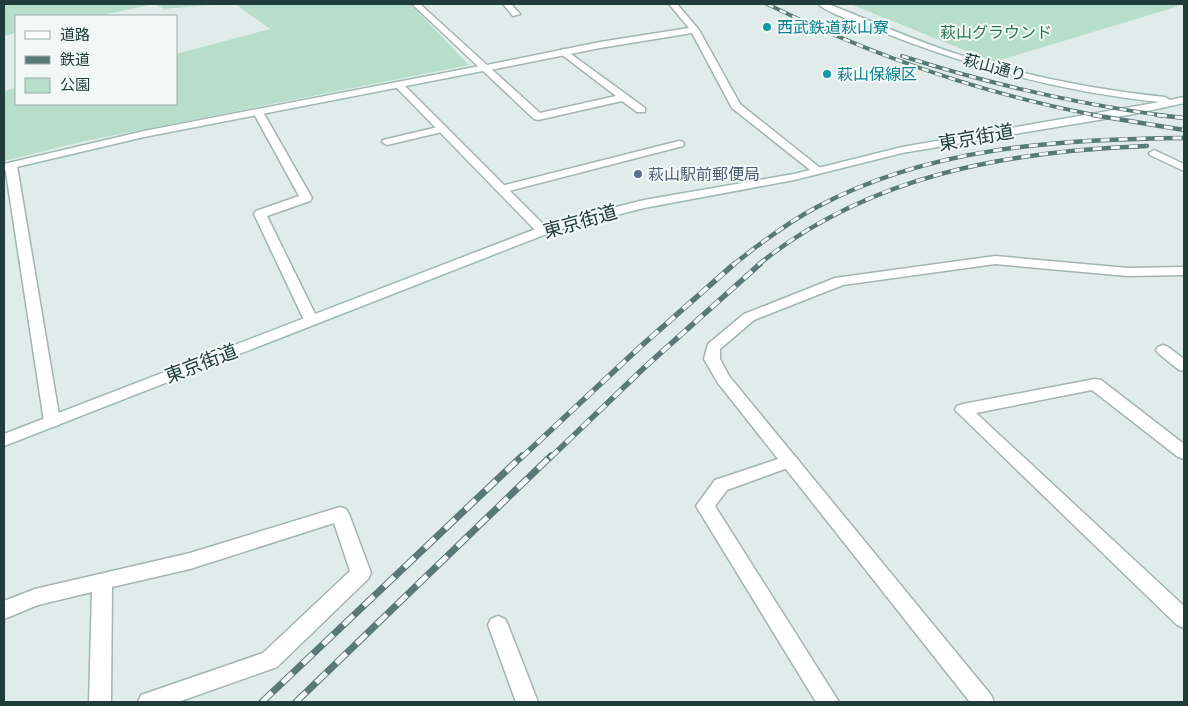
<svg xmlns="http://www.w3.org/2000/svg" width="1188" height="706" font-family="Karla,'Noto Sans JP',sans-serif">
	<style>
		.green { fill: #b7deca }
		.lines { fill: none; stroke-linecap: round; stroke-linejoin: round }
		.lane-casing { stroke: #a3b4b1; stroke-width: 3 }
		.street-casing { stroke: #a3b4b1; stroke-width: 3 }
		.secondary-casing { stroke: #9eb8b4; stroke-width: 3 }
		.lane { fill: #fff; fill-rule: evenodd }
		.street { fill: #fff; fill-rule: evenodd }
		.secondary { fill: #fff; fill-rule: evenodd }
		.rail-far3-casing { stroke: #5a7976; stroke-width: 4 }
		.rail-far2-casing { stroke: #5a7976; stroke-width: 4.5 }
		.rail-far1-casing { stroke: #5a7976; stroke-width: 5.5 }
		.rail-casing { stroke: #5a7976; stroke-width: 7 }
		.rail-far3 { stroke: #f1f8f6; stroke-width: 2.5; stroke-dasharray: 7; stroke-linecap: butt }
		.rail-far2 { stroke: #f1f8f6; stroke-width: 3; stroke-dasharray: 9; stroke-linecap: butt }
		.rail-far1 { stroke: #f1f8f6; stroke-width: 4; stroke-dasharray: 11; stroke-linecap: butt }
		.rail { stroke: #f1f8f6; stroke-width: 5; stroke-dasharray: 14; stroke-linecap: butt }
		.culture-dot { fill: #0f9aa8; stroke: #f1f8f6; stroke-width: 2 }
		.service-dot { fill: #5c6f8a; stroke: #f1f8f6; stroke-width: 2 }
		.labels { text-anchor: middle; stroke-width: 4; stroke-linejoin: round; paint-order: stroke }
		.far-culture-label { font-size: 16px; fill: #0d838f; stroke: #f1f8f6; text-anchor: start }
		.far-park-label { font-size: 16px; fill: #287655; stroke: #f1f8f6 }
		.far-street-label { font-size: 16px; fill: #203d3b; stroke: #f1f8f6 }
		.far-service-label { font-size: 16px; fill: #4e5e75; stroke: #f1f8f6; text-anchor: start }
		.street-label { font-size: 19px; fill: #203d3b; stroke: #f1f8f6 }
	</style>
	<rect width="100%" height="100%" fill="#e0ece9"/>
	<path class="green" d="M 4,4 L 224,4 L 164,9 L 155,4 L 97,16 L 16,16 L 16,33 L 4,36 Z
		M 235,4 L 410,4 L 469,65 L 85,141 L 4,161 L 4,91 L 16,88 L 16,104 L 176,104 L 176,54 L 270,29 Z
		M 850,4 L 1172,4 L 1179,6 L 994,62 Z"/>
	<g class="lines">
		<g class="lane-casing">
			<path id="lane" d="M 503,4 L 511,4 L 520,14 L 513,16 Z
				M 564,49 L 645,108 L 645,112 L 637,112 L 622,101 L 538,120 L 534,119 L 480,68 L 482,66 L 488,66 L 540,113 L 616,96 L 561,54 L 561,50 Z
				M 442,126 L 446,127 L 447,129 L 446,131 L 387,145 L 382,142 L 383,140 Z
				M 679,141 L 683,142 L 684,144 L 683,146 L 501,193 L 495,189 L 497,187 Z
				M 1163,345 L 1168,347 L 1184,359 L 1184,371 L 1179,370 L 1158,353 L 1156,350 L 1158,347 Z
				M 1095,379 L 1101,380 L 1184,444 L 1184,459 L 1178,457 L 1092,390 L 976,413 L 1184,606 L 1184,628 L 1177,625 L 955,410 L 957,406 L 963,404 Z
				M 790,455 L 796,457 L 799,461 L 796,465 L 727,490 L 715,506 L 839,702 L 816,702 L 696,506 L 715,480 Z
				M 340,507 L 346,509 L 349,514 L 371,573 L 368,579 L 277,667 L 178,702 L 138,702 L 141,695 L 263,653 L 350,571 L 334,523 L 190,569 L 112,587 L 111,702 L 89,702 L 92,592 L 38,605 L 4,619 L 4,601 L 35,589 L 190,553 Z
				M 498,616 L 505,619 L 508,625 L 538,702 L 516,702 L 488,625 L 491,619 Z"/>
		</g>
		<g class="street-casing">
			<path id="street" d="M 412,4 L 420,4 L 487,65 L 600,42 L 689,28 L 669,4 L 677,4 L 699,30 L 740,104 L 824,171 L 818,174 L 814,173 L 732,108 L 692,33 L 600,48 L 485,71 L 482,70 Z
				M 399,82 L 402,83 L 547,228 L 549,231 L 547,234 L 539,234 L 396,87 L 394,85 Z
				M 258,109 L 263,112 L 312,198 L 310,201 L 267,216 L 318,320 L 316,323 L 306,323 L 304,320 L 254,214 L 256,211 L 299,196 L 253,112 Z
				M 1154,150 L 1184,164 L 1184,171 L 1150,155 L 1149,153 Z
				M 11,163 L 17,166 L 60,421 L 58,425 L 52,427 L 46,425 L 44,421 L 5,166 Z
				M 995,256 L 1128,268 L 1184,267 L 1184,275 L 1128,276 L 995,264 L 843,285 L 754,320 L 720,349 L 720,359 L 729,376 L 991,695 L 994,702 L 970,702 L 718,383 L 704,359 L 708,344 L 744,314 L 835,278 Z"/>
		</g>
		<g class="secondary-casing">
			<path id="secondary" d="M 818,4 L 828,4 C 872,21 915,41 960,55 C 1026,76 1096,90 1165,97 L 1170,100 L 1184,97 L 1184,103 L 1134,114 L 902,153 L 794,180 L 644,208 L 554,231 L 4,446 L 4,434 L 546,225 L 644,200 L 794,174 L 902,147 L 1160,102 C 1059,92 963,65 870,27 C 855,21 829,14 818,4 Z
				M 485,65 L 488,66 L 488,70 L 144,137 L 4,170 L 4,164 L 144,131 Z"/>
		</g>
		<use href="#lane" class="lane"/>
		<use href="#street" class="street"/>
		<use href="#secondary" class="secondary"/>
		<g class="rail-far3-casing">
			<path id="rail-far3" d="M 767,4 C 873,56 983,94 1099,116
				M 902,56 C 989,84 1077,104 1167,116"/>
		</g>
		<g class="rail-far2-casing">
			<path id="rail-far2" d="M 1093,115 L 1184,130
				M 1157,115 L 1184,118
				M 733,265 C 759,244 787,223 817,207 C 929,147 1060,139 1184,138
				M 758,265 C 868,175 1009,151 1147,146"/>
		</g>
		<g class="rail-far1-casing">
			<path id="rail-far1" d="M 521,458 L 640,347 L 734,264
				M 550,458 L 646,366 L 760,264"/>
		</g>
		<g class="rail-casing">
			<path id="rail" d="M 262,702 L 522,456
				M 296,702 L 551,456"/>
		</g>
		<use href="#rail-far3" class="rail-far3"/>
		<use href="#rail-far2" class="rail-far2"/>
		<use href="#rail-far1" class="rail-far1"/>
		<use href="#rail" class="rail"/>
	</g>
	<g class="culture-dot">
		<circle cx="767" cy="27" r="5"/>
		<circle cx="827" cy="74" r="5"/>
	</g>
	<circle class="service-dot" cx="638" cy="174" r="5"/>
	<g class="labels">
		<g class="far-culture-label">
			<text x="777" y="33">西武鉄道萩山寮</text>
			<text x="837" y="80">萩山保線区</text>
		</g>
		<g class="far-park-label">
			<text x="996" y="38">萩山グラウンド</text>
		</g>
		<g class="far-street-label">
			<text transform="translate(995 67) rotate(15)" y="6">萩山通り</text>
		</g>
		<g class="far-service-label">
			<text x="648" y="180">萩山駅前郵便局</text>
		</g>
		<g class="street-label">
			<text transform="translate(976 137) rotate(-10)" y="7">東京街道</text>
			<text transform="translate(580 221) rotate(-16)" y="7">東京街道</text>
			<text transform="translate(201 363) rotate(-21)" y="7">東京街道</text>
		</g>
	</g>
	<rect width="1188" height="706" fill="none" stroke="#203d3b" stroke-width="10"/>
	<rect x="15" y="15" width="162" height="90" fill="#f1f8f6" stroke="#9dadab"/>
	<rect x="25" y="31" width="25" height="8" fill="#ffffff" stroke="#9dadab"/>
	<text x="60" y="40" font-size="15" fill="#203d3b">道路</text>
	<rect x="25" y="56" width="25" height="8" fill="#5a7976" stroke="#9dadab"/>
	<text x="60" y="65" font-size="15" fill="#203d3b">鉄道</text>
	<rect x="25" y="78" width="25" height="15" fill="#b7deca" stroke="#9dadab"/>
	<text x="60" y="90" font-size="15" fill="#203d3b">公園</text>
</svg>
